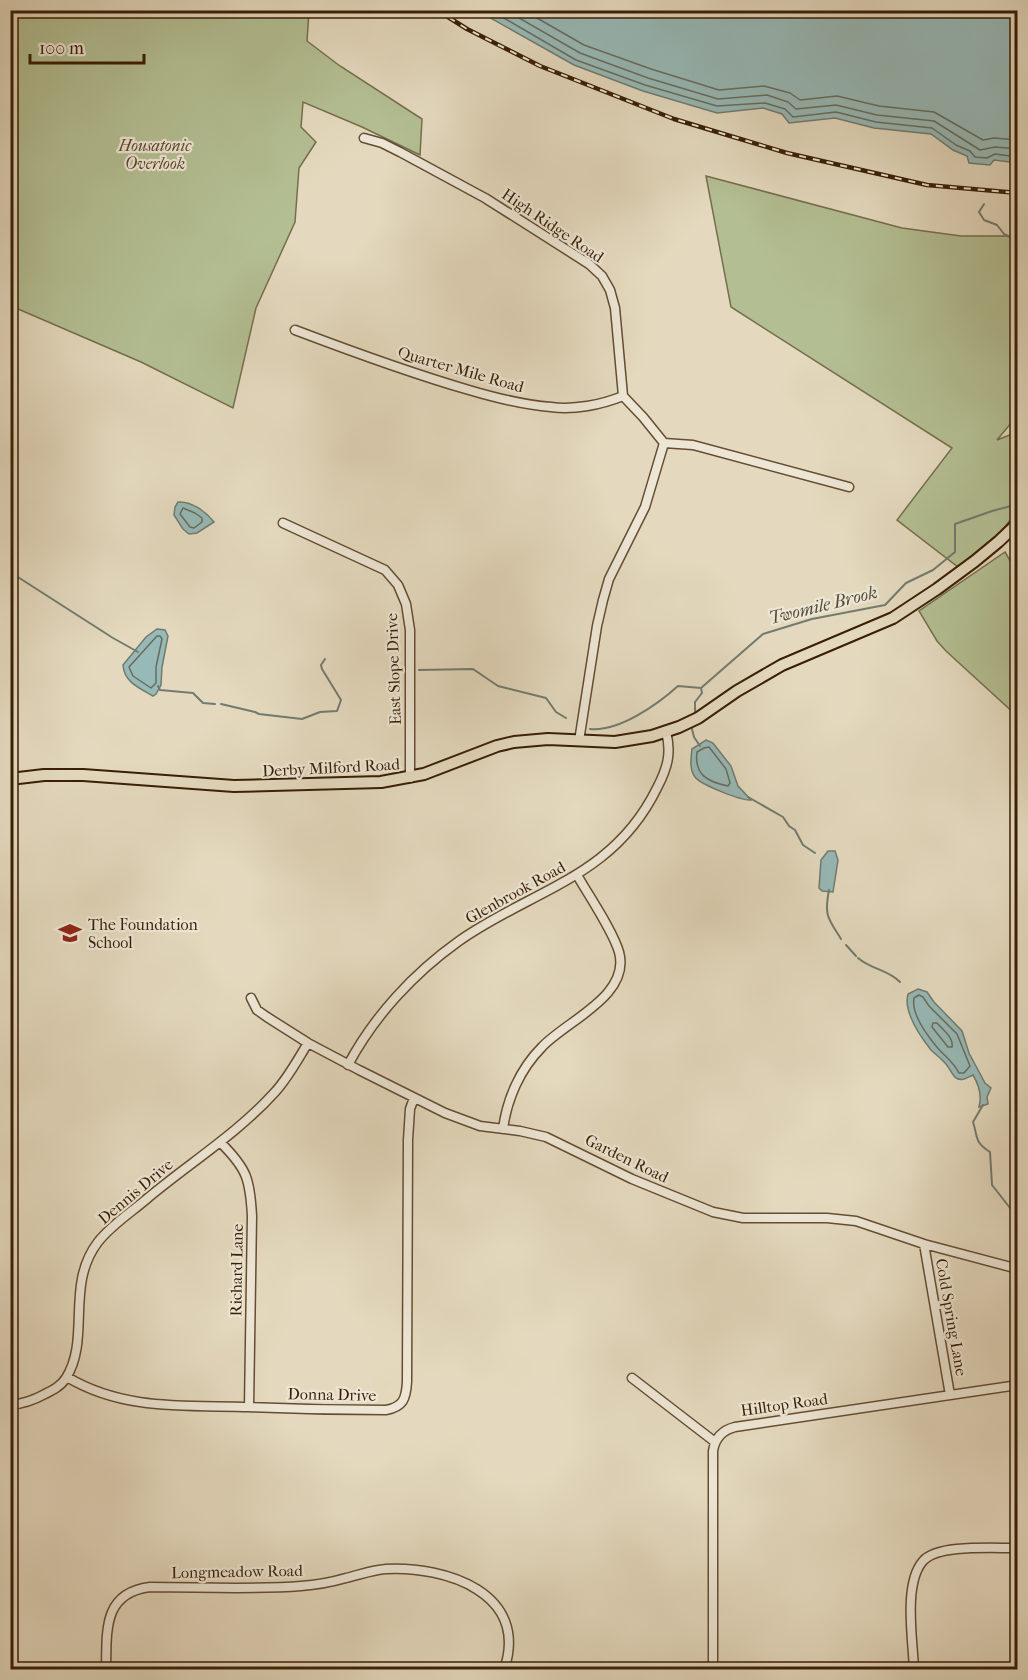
<svg xmlns="http://www.w3.org/2000/svg" width="1028" height="1680" font-family="'IM FELL French Canon',serif">
	<style>
		.green { fill: #b3bf93; stroke: #766e4c; stroke-width: 1.5 }
		.water { fill: #97b9b7; stroke: #717b6f; stroke-width: 1.5 }
		.lines { fill: none; stroke-linecap: round; stroke-linejoin: round }
		.shore { stroke: #686c5e; stroke-width: 1.5 }
		.stream { stroke: #717b6f; stroke-width: 2 }
		.minor-casing { stroke: #644d32; stroke-width: 11 }
		.major-casing { stroke: #391e04; stroke-width: 14 }
		.minor { stroke: #ede6d5; stroke-width: 8 }
		.major { stroke: #e4d9be; stroke-width: 10 }
		.rail-casing { stroke: #391e04; stroke-width: 4.5 }
		.rail { stroke: #ede6d5; stroke-width: 2; stroke-dasharray: 7; stroke-linecap: butt }
		.labels { text-anchor: middle; stroke-width: 4.5; stroke-linejoin: round; paint-order: stroke }
		.park-label { font-size: 16px; font-style: italic; fill: #584628; stroke: #ede6d5 }
		.street-label { font-size: 16px; fill: #391e04; stroke: #ede6d5 }
		.poi-label { font-size: 16px; fill: #391e04; stroke: #ede6d5; text-anchor: start }
		.water-label { font-size: 18px; font-style: italic; fill: #554c3a; stroke: #ede6d5 }
	</style>
	<rect width="100%" height="100%" fill="#e4d9be"/>
	<filter id="stains"><feTurbulence type="fractalNoise" baseFrequency=".00333" numOctaves="4"/><feColorMatrix values="0 0 0 0 .2 0 0 0 0 .09 0 0 0 0 .02 0 0 0 .5 -.17"/></filter>
	<radialGradient id="worn" r=".72"><stop offset=".6" stop-color="#630" stop-opacity="0"/><stop offset="1" stop-color="#630" stop-opacity=".3"/></radialGradient>
	<path class="green" d="M 10,11 L 309,11 L 307,41 L 340,66 L 422,119 L 420,155 L 362,127 L 303,102 L 301,127 L 316,142 L 299,168 L 295,222 L 256,308 L 233,408 L 141,362 L 11,306 Z
		M 706,176 L 902,228 L 961,236 L 1017,236 L 1017,416 L 997,440 L 1017,432 L 1017,511 L 1001,532 L 958,567 L 897,520 L 952,448 L 731,307 Z
		M 1005,552 L 1017,572 L 1016,715 L 946,651 L 937,641 L 919,611 Z"/>
	<path class="water" d="M 478,11 L 1017,11 L 1017,163 L 994,160 L 990,165 L 969,163 L 967,156 L 953,150 L 931,134 L 874,128 L 835,118 L 789,123 L 782,114 L 763,108 L 717,113 L 643,91 L 574,65 Z
		M 178,502 C 192,501 206,512 214,522 L 197,533 L 189,534 L 183,529 L 174,515 L 175,507 Z
		M 157,629 L 165,630 L 168,636 L 162,667 L 161,685 L 156,694 L 153,696 C 139,688 124,682 123,665 L 146,637 Z
		M 706,740 L 713,743 L 731,766 L 738,786 L 751,800 C 742,801 701,785 695,777 C 689,769 691,758 692,749 Z
		M 828,851 L 835,851 L 838,860 L 833,892 L 822,891 L 819,888 L 821,860 Z
		M 918,989 L 927,992 L 934,1002 L 962,1031 L 969,1053 L 985,1083 L 991,1088 L 987,1097 L 988,1104 L 979,1107 C 982,1096 979,1085 973,1075 C 968,1077 963,1082 956,1078 C 952,1075 949,1067 945,1063 C 941,1058 936,1055 931,1050 C 920,1036 903,1012 908,994 Z"/>
	<g class="lines">
		<path class="shore" d="M 490,10 L 576,60 L 645,85 L 717,106 L 765,103 L 785,109 L 793,117 L 836,112 L 876,122 L 932,128 L 956,145 L 970,151 L 975,157 L 987,158 L 995,154 L 1018,157
			M 505,10 L 580,53 L 648,78 L 718,99 L 767,95 L 788,102 L 796,109 L 836,105 L 877,115 L 934,121 L 980,150 L 995,147 L 1018,149
			M 523,10 L 584,45 L 651,69 L 719,90 L 764,86 L 790,93 L 800,100 L 837,96 L 879,106 L 934,112 L 983,140 L 994,138 L 1018,140
			M 183,508 L 195,513 L 202,518 L 202,522 L 194,528 L 190,527 L 180,514 Z
			M 157,636 L 160,636 L 162,639 L 156,667 L 156,683 L 151,688 L 133,676 L 129,667 Z
			M 709,747 L 726,769 L 730,783 L 728,786 C 708,782 694,775 697,752 L 704,748 Z
			M 919,995 L 923,997 L 929,1006 L 957,1034 L 970,1066 L 964,1073 L 959,1073 C 953,1061 944,1056 936,1046 C 927,1035 911,1013 914,998 Z
			M 933,1023 L 937,1023 C 943,1030 954,1038 952,1047 L 948,1047 L 932,1027 Z"/>
		<path class="stream" d="M 984,204 L 979,212 L 984,220 L 997,225 L 1004,234 L 1018,241
			M 10,572 L 113,638 L 138,652
			M 419,670 L 473,669 L 498,686 L 546,698 L 556,712 L 566,718
			M 158,686 L 160,690 L 193,693 L 203,703 L 215,704
			M 221,704 L 255,712 L 259,714 L 302,719 L 320,712 L 337,711 L 341,700 L 322,669 L 321,665 L 325,659
			M 695,713 L 695,702 L 702,693 L 701,688 L 763,634 L 812,619 L 885,605 L 906,583 L 933,570 L 955,552 L 955,524 L 992,511 L 1011,506 L 1013,498
			M 590,729 C 619,732 658,704 678,686 L 701,688
			M 692,729 L 694,737 L 700,746
			M 748,797 L 783,817 L 789,826 L 795,830 L 803,845 L 815,853
			M 829,890 C 824,916 828,918 841,939
			M 846,945 L 856,956
			M 858,958 C 872,970 887,969 900,982
			M 983,1105 L 973,1122 C 978,1137 974,1142 990,1152 L 992,1185 L 1014,1213 L 1013,1220 L 1018,1232"/>
		<g class="minor-casing">
			<path id="minor" d="M 364,138 L 382,143 L 400,152 L 485,198 L 589,264 L 602,276 L 610,290 L 615,308 L 623,396 L 643,417 L 664,443 L 645,507 L 609,579 L 603,600 L 597,626 L 579,741
				M 295,330 C 353,352 410,373 469,390 C 496,398 523,405 551,407 C 574,410 601,405 623,396
				M 664,443 L 693,445 L 849,487
				M 283,523 L 385,570 L 398,585 L 406,604 L 410,630 L 410,778
				M 251,998 L 257,1010 L 267,1017 L 308,1043 L 359,1070 L 445,1113 L 480,1126 L 520,1131 L 546,1137 L 632,1179 L 713,1212 L 743,1218 L 827,1218 L 856,1221 L 924,1244 L 1018,1269
				M 348,1065 C 374,1016 414,973 459,941 C 533,889 613,878 657,788 C 667,769 672,753 666,732
				M 503,1129 C 507,1099 520,1069 542,1047 C 566,1021 631,996 619,952 C 613,931 589,896 577,875
				M 221,1143 C 247,1169 250,1179 252,1216 L 249,1407
				M 924,1244 L 950,1395
				M 67,1377 C 124,1411 185,1405 249,1407 C 294,1409 340,1410 386,1410 C 403,1407 406,1399 407,1382 L 408,1140 L 410,1109 L 414,1098
				M 632,1378 L 715,1442
				M 10,1405 C 23,1404 34,1400 45,1394 C 53,1390 61,1386 66,1378 C 91,1338 65,1285 98,1242 C 111,1225 133,1211 149,1197 C 191,1162 238,1133 275,1092 C 288,1078 298,1059 308,1043
				M 106,1670 C 107,1632 102,1593 150,1587 C 200,1587 251,1590 301,1586 C 316,1585 332,1582 346,1578 C 359,1575 372,1570 386,1569 C 446,1566 530,1593 504,1670
				M 713,1670 L 713,1451 C 715,1438 723,1430 735,1427 L 1018,1385
				M 914,1670 C 913,1640 903,1584 923,1561 C 930,1553 947,1550 957,1549 C 977,1547 998,1548 1018,1548"/>
		</g>
		<g class="major-casing">
			<path id="major" d="M 10,779 L 44,775 L 83,775 L 234,786 L 381,782 L 424,774 L 497,746 L 514,742 L 548,739 L 615,742 L 652,736 L 679,727 L 698,718 L 737,691 L 782,665 L 893,618 L 937,589 L 975,561 L 998,542 L 1018,523"/>
		</g>
		<use href="#minor" class="minor"/>
		<use href="#major" class="major"/>
		<g class="rail-casing">
			<path id="rail" d="M 437,10 L 467,29 L 540,66 L 674,119 L 787,153 L 927,185 L 1018,193"/>
		</g>
		<use href="#rail" class="rail"/>
	</g>
	<defs>
		<g id="school-bare" transform="scale(1.8)"><path d="M0-5L7-2L0 1L-7-2ZM-4 1L0 2.5L4 1V4Q0 6-4 4Z" fill="#8f2418" stroke="#ede6d5" stroke-width="2.5" paint-order="stroke"/></g>
	</defs>
	<g fill-rule="evenodd">
		<use href="#school-bare" x="70" y="933"/>
	</g>
	<g class="labels">
		<g class="park-label">
			<text x="155" y="151">Housatonic<tspan x="155" dy="18">Overlook</tspan></text>
		</g>
		<g class="street-label">
			<text transform="translate(553 225) rotate(34)" y="6">High Ridge Road</text>
			<text transform="translate(461 369) rotate(16)" y="6">Quarter Mile Road</text>
			<text transform="translate(393 669) rotate(-92)" y="6">East Slope Drive</text>
			<text transform="translate(331 767) rotate(-3)" y="6">Derby Milford Road</text>
			<text transform="translate(515 892) rotate(-29)" y="6">Glenbrook Road</text>
			<text transform="translate(627 1158) rotate(26)" y="6">Garden Road</text>
			<text transform="translate(135 1191) rotate(-40)" y="6">Dennis Drive</text>
			<text transform="translate(236 1270) rotate(-89)" y="6">Richard Lane</text>
			<text transform="translate(952 1317) rotate(80)" y="6">Cold Spring Lane</text>
			<text transform="translate(332 1394) rotate(1)" y="6">Donna Drive</text>
			<text transform="translate(784 1404) rotate(-8)" y="6">Hilltop Road</text>
			<text transform="translate(237 1571) rotate(-1)" y="6">Longmeadow Road</text>
		</g>
		<g class="poi-label">
			<text x="88" y="930">The Foundation<tspan x="88" dy="18">School</tspan></text>
		</g>
		<g class="water-label">
			<text transform="translate(823 605) rotate(-14)" y="6">Twomile Brook</text>
		</g>
	</g>
	<rect width="1028" height="1680" fill="none" stroke="#e4d9be" stroke-width="36"/>
	<rect x="12" y="12" width="1004" height="1656" fill="none" stroke="#391e04" stroke-width="3"/>
	<rect x="18" y="18" width="992" height="1644" fill="none" stroke="#391e04" stroke-width="1.5"/>
	<path d="M30 54v9h114v-9" fill="none" stroke="#391e04" stroke-width="3"/>
	<text x="39" y="54" font-size="18" fill="#391e04" stroke="#ede6d5" stroke-width="4.5" paint-order="stroke">100 m</text>
	<rect width="100%" height="100%" filter="url(#stains)"/>
	<rect width="100%" height="100%" fill="url(#worn)"/>
</svg>
